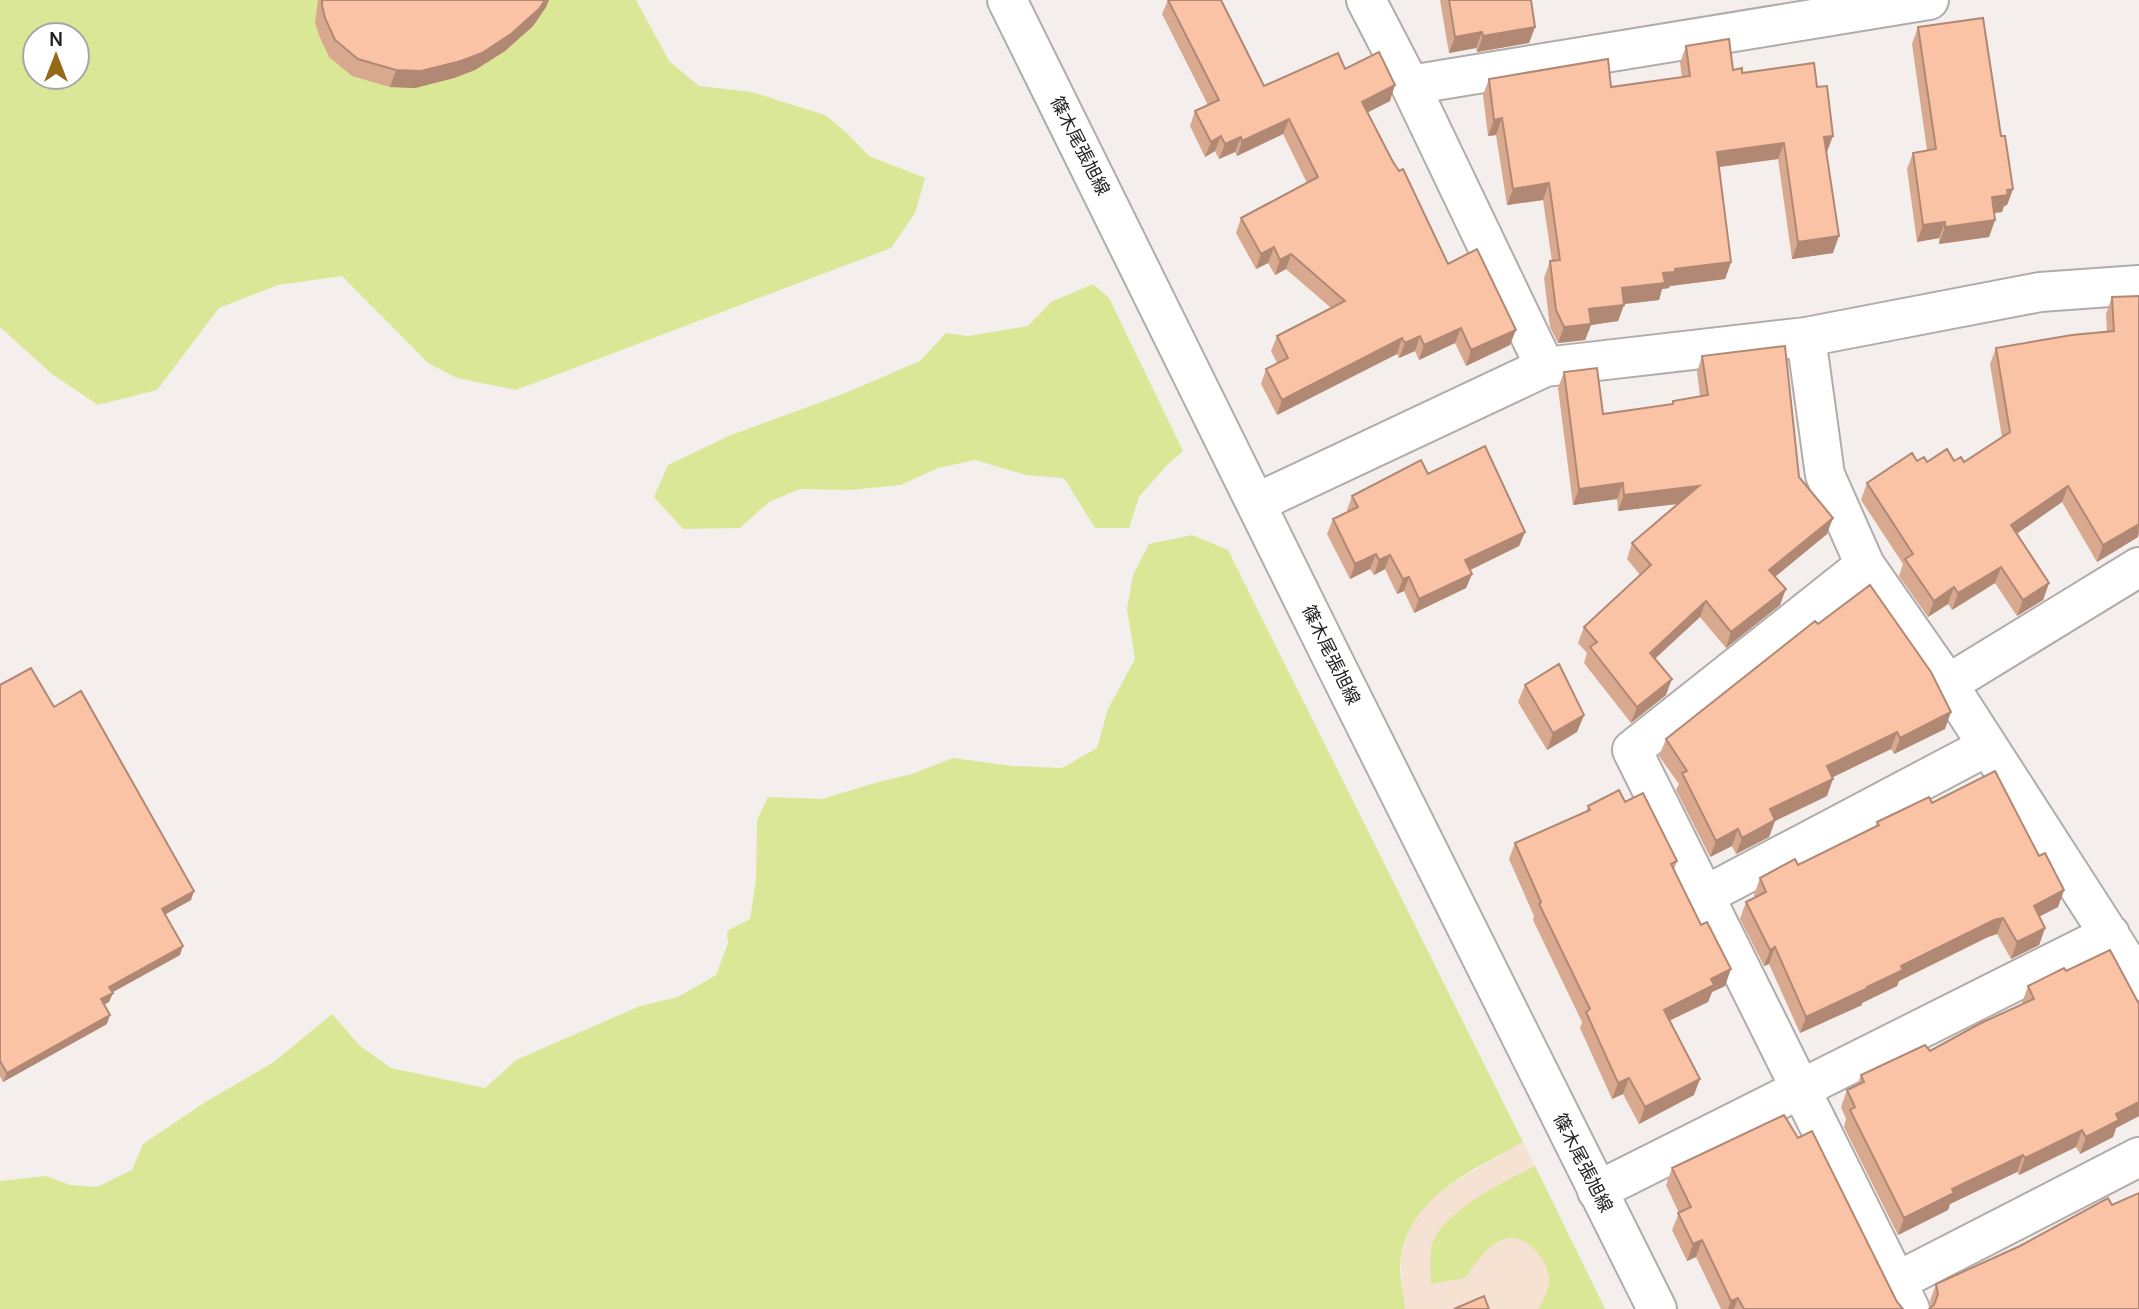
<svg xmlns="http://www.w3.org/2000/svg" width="2139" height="1309" font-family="Manrope,'Noto Sans JP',sans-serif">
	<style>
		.medical { fill: #f5e2d2 }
		.green { fill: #dae796; fill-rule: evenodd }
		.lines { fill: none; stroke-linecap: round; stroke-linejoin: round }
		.minor-casing { stroke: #b1aca9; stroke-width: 42 }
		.secondary-casing { stroke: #b1aca9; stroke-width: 42 }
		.minor { stroke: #fff; stroke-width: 38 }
		.secondary { stroke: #fff; stroke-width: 38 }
		.wall { fill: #d8a88f }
		.shaded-wall { fill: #b08874 }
		.building { fill: #fbc3a6; stroke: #b08874; stroke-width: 2 }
		.labels { text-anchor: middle; stroke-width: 6; stroke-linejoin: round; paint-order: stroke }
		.street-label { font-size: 18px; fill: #232120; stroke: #fff }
	</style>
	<rect width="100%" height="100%" fill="#f4efec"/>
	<path class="medical" d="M 1523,1142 L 1605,1309 L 1405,1309 L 1400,1257 L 1413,1221 L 1439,1191 Z"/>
	<path class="green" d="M 0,0 L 636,0 L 669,61 L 699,86 L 752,92 L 825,115 L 846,132 L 869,156 L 925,178 L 915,213 L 891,248 L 516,390 L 457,378 L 428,363 L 342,276 L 278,285 L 219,308 L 157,390 L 98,405 L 52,374 L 0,327 ZM 35,35 L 77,35 L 77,77 L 35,77 Z
		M 1093,284 L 1109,298 L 1183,451 L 1166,466 L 1139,497 L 1129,528 L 1095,528 L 1064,478 L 1026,475 L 975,460 L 938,468 L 901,485 L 849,490 L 800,489 L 769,502 L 740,528 L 683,529 L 654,497 L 668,465 L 731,435 L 843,394 L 920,361 L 946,333 L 968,336 L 1028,326 L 1051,302 Z
		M 1192,535 L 1228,550 L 1523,1142 C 1473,1171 1415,1192 1401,1255 C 1398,1271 1404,1293 1405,1309 L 0,1309 L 0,1181 L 46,1176 L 70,1185 L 97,1187 L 132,1170 L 143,1144 L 204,1103 L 274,1062 L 332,1014 L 360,1046 L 391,1068 L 485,1088 L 516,1060 L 640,1006 L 678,997 L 716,975 L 728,943 L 727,931 L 750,919 L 756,879 L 757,820 L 768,797 L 822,799 L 875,783 L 912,774 L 953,758 L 1013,766 L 1062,768 L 1097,748 L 1108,709 L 1135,659 L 1127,609 L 1133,575 L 1149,544 Z
		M 1535,1166 L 1605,1309 L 1538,1309 C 1543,1302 1547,1292 1549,1284 C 1552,1263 1526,1231 1504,1239 C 1486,1246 1476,1263 1465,1278 L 1431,1284 C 1431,1269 1428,1247 1436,1235 C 1455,1206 1505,1181 1535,1166 Z"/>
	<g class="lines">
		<g class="minor-casing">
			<path id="minor" d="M 1366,0 L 1410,85 L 1545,367
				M 1410,85 L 1929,0
				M 1806,337 L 1825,475 L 1865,565 L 1948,684 L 2139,981
				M 1256,503 L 1545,367 L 1806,337 L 2040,292 L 2139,285
				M 1865,565 L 1632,750 L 1910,1309
				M 1948,684 L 2139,567
				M 1704,896 L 1988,746
				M 1597,1191 L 2110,934
				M 1896,1282 L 2139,1157"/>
		</g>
		<g class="secondary-casing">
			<path id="secondary" d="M 1007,0 L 1337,668 L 1657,1309"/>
		</g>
		<use href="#minor" class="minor"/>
		<use href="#secondary" class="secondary"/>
	</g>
	<path class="wall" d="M 318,0 L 549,0 L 546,7 L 533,26 L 505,51 L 475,70 L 454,78 L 415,88 L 390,87 L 352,76 L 329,57 L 319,35 L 315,23 Z
		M 1168,0 L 1221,0 L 1264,86 L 1345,69 L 1390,101 L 1367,112 L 1448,264 L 1510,345 L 1466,366 L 1455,343 L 1419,360 L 1415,351 L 1399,358 L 1397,354 L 1277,415 L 1261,384 L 1266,369 L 1277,363 L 1271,351 L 1277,336 L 1331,308 L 1286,269 L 1275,275 L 1268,263 L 1256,269 L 1236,233 L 1241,218 L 1307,183 L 1283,134 L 1237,156 L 1235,152 L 1219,159 L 1215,151 L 1205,157 L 1190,126 L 1195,111 L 1208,105 L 1162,14 Z
		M 1440,0 L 1531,0 L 1535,27 L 1529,43 L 1477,52 L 1476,48 L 1449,53 Z
		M 1918,27 L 2001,136 L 2013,189 L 2007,205 L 2004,206 L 2002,212 L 1994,213 L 1995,220 L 1989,237 L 1939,244 L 1939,238 L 1917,242 L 1907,169 L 1913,153 L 1927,150 L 1912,44 Z
		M 1686,46 L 1733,70 L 1742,73 L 1827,152 L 1833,253 L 1792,259 L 1778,159 L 1719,167 L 1731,262 L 1725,279 L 1670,286 L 1669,288 L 1662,289 L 1659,300 L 1624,304 L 1618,321 L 1591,325 L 1585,340 L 1558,343 L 1550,327 L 1544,278 L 1550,261 L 1552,261 L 1543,200 L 1507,205 L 1496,135 L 1488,136 L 1483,95 L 1489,79 L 1611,87 L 1682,77 L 1680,63 Z
		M 2139,296 L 2139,534 L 2138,537 L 2097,562 L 2062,502 L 2016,534 L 2049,583 L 2043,600 L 2017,616 L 1995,583 L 1952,610 L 1948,604 L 1928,617 L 1899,576 L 1903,564 L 1861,500 L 1867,483 L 1917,461 L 1964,462 L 2002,437 L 1990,364 L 1996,348 L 2107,332 L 2106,314 L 2112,297 Z
		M 1702,356 L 1799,477 L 1827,534 L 1775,576 L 1780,605 L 1726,648 L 1700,617 L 1655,658 L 1666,695 L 1631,723 L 1584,663 L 1587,653 L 1578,643 L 1584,627 L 1640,575 L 1627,559 L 1632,543 L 1678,504 L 1618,511 L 1617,499 L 1573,505 L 1558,388 L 1564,372 L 1603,414 L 1671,404 L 1673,401 L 1700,396 L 1697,372 Z
		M 1428,474 L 1525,532 L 1519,546 L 1470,570 L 1472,574 L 1466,588 L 1414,613 L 1404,591 L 1397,594 L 1385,569 L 1374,575 L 1370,569 L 1350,579 L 1327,534 L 1333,519 L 1348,512 L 1347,510 L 1352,496 Z
		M 1818,624 L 1945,729 L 1894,754 L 1891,749 L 1832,777 L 1827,796 L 1775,821 L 1769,837 L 1736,854 L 1732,846 L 1710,857 L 1676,790 L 1679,784 L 1659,756 L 1666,739 Z
		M 0,685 L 54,707 L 191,900 L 165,914 L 180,955 L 112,992 L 109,1002 L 104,1005 L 107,1024 L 3,1082 L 0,1076 Z
		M 1525,685 L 1584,715 L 1577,732 L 1547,750 L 1518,702 Z
		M 1625,802 L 1677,861 L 1674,870 L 1725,986 L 1712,992 L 1708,1002 L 1669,1021 L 1694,1095 L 1639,1124 L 1623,1094 L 1612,1099 L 1580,1028 L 1582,1022 L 1533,920 L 1534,916 L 1509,859 L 1515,843 L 1586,812 L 1588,806 Z
		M 1932,803 L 2039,856 L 2064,890 L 2058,907 L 2039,917 L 2045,928 L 2039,945 L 2011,959 L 1997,934 L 1988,937 L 1899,981 L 1897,986 L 1862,1003 L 1862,1005 L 1800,1033 L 1769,964 L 1764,966 L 1740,919 L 1746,902 L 1755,898 L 1754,895 L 1760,878 L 1798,865 L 1875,827 L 1877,822 Z
		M 2066,971 L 2139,1004 L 2139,1116 L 2116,1128 L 2113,1137 L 2080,1154 L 2076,1147 L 2019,1175 L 2017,1172 L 1950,1204 L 1948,1210 L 1898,1235 L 1844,1127 L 1846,1119 L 1841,1107 L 1847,1090 L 1857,1085 L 1861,1075 L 1930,1051 L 2023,1004 L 2022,1003 L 2028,986 Z
		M 1672,1168 L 1897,1302 L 1903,1309 L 1721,1309 L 1696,1257 L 1687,1261 L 1672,1230 L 1679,1213 L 1666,1185 Z
		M 2112,1205 L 1931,1307 L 1930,1301 L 1936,1284 Z"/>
	<path class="shaded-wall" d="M 545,0 L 549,0 L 546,7 L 533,26 L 505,51 L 475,70 L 454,78 L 415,88 L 390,87 L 396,70 Z
		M 1535,27 L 1529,43 L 1477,52 L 1483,36 Z
		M 1482,32 L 1476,48 L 1449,53 L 1455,37 Z
		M 1395,85 L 1390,101 L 1357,118 L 1362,102 Z
		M 1502,118 L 1496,135 L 1488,136 L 1494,120 Z
		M 1289,119 L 1283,134 L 1237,156 L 1242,141 Z
		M 1221,136 L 1215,151 L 1205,157 L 1211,142 Z
		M 1833,136 L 1827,152 L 1818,154 L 1824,137 Z
		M 1241,137 L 1235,152 L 1219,159 L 1225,144 Z
		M 1784,143 L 1778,159 L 1711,168 L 1717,152 Z
		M 1549,183 L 1543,200 L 1507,205 L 1513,189 Z
		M 2013,189 L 2007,205 L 2004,206 L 2002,212 L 1986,214 L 1992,197 L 2007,190 Z
		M 1995,220 L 1989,237 L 1939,244 L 1945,227 Z
		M 1945,222 L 1939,238 L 1917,242 L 1923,225 Z
		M 1839,236 L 1833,253 L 1792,259 L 1798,242 Z
		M 1274,247 L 1268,263 L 1256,269 L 1261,254 Z
		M 1291,254 L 1286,269 L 1275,275 L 1280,260 Z
		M 1731,262 L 1725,279 L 1670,286 L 1669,288 L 1662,289 L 1659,300 L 1616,305 L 1622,288 L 1675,269 Z
		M 1624,305 L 1618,321 L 1591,325 L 1585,340 L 1558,343 L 1564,327 L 1589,309 Z
		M 1461,328 L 1455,343 L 1419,360 L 1424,345 Z
		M 1516,330 L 1510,345 L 1466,366 L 1471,350 Z
		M 1420,336 L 1415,351 L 1399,358 L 1405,343 Z
		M 1402,338 L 1397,354 L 1277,415 L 1282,400 Z
		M 1623,483 L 1617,499 L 1573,505 L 1579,489 Z
		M 1699,486 L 1693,502 L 1618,511 L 1624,495 Z
		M 2068,486 L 2062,502 L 2005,542 L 2011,525 Z
		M 1833,518 L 1827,534 L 1764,586 L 1769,570 Z
		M 2139,524 L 2138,537 L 2097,562 L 2103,545 Z
		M 1525,532 L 1519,546 L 1460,575 L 1465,560 Z
		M 1376,554 L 1370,569 L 1350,579 L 1355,564 Z
		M 1390,555 L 1385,569 L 1374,575 L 1379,560 Z
		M 2001,567 L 1995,583 L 1952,610 L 1958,593 Z
		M 1472,574 L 1466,588 L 1414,613 L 1419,599 Z
		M 1409,577 L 1404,591 L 1397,594 L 1403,579 Z
		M 2049,583 L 2043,600 L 2017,616 L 2023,600 Z
		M 1954,587 L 1948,604 L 1928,617 L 1934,601 Z
		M 1786,589 L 1780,605 L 1726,648 L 1731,632 Z
		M 1706,601 L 1700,617 L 1644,669 L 1650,653 Z
		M 1672,679 L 1666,695 L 1631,723 L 1637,707 Z
		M 1951,712 L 1945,729 L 1894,754 L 1900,738 Z
		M 1584,715 L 1577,732 L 1547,750 L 1553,733 Z
		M 1897,732 L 1891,749 L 1821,783 L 1827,766 Z
		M 1833,779 L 1827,796 L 1775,821 L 1769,837 L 1736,854 L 1742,838 L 1770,809 Z
		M 1738,829 L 1732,846 L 1710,857 L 1716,841 Z
		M 2064,890 L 2058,907 L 2028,922 L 2034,906 Z
		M 194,891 L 191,900 L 159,918 L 162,909 Z
		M 2003,918 L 1997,934 L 1988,937 L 1899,981 L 1897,986 L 1862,1003 L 1862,1005 L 1800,1033 L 1806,1017 L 1867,987 L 1901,966 L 1994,920 Z
		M 2045,928 L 2039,945 L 2011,959 L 2017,942 Z
		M 183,946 L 180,955 L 106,996 L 109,987 Z
		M 1775,947 L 1769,964 L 1764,966 L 1770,950 Z
		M 1731,969 L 1725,986 L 1712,992 L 1708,1002 L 1658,1026 L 1664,1010 L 1711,979 Z
		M 113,993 L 109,1002 L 98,1008 L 101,999 Z
		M 110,1015 L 107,1024 L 3,1082 L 7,1073 Z
		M 1629,1078 L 1623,1094 L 1612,1099 L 1618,1083 Z
		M 1700,1079 L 1694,1095 L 1639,1124 L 1645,1107 Z
		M 2139,1102 L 2139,1116 L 2116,1128 L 2113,1137 L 2080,1154 L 2086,1137 L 2116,1114 Z
		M 2082,1130 L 2076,1147 L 2019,1175 L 2025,1158 Z
		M 2023,1155 L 2017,1172 L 1950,1204 L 1948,1210 L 1898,1235 L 1904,1218 L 1952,1189 Z
		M 1702,1240 L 1696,1257 L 1687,1261 L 1693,1244 Z
		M 1738,1298 L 1734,1309 L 1728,1309 L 1731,1301 Z"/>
	<path class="building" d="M 322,0 L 545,0 L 539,9 L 511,34 L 482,53 L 461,61 L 421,71 L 396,70 L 358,59 L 335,40 L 325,18 L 322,6 Z
		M 1168,0 L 1221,0 L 1264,86 L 1338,53 L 1345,69 L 1379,52 L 1395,85 L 1362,102 L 1393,162 L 1399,171 L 1403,169 L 1448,264 L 1477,249 L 1516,330 L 1471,350 L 1461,328 L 1424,345 L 1420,336 L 1405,343 L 1402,338 L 1282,400 L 1266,369 L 1288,358 L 1277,336 L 1345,301 L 1291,254 L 1280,260 L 1274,247 L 1261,254 L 1241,218 L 1318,177 L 1289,119 L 1242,141 L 1241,137 L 1225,144 L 1221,136 L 1211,142 L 1195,111 L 1219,100 Z
		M 1449,0 L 1531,0 L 1535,27 L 1483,36 L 1482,32 L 1455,37 Z
		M 1983,18 L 2001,136 L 2005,136 L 2013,189 L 2007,190 L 2008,195 L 1992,197 L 1995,220 L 1945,227 L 1945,222 L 1923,225 L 1913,153 L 1936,149 L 1918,27 Z
		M 1729,39 L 1733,70 L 1742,68 L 1742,73 L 1814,63 L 1817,87 L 1827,86 L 1833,136 L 1824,137 L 1839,236 L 1798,242 L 1784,143 L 1717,152 L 1731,262 L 1675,269 L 1675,272 L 1663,273 L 1665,283 L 1622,288 L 1624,305 L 1589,309 L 1591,324 L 1564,327 L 1556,310 L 1550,261 L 1560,260 L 1549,183 L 1513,189 L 1502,118 L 1494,120 L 1489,79 L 1608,59 L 1611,87 L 1690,76 L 1686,46 Z
		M 2139,296 L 2139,524 L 2103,545 L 2068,486 L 2011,525 L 2049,583 L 2023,600 L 2001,567 L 1958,593 L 1954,587 L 1934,601 L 1905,559 L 1913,554 L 1867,483 L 1912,453 L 1917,461 L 1924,457 L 1927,462 L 1947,449 L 1954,461 L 1961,457 L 1964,462 L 2010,432 L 1996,348 L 2072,335 L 2114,331 L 2112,297 Z
		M 1785,346 L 1799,477 L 1833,518 L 1769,570 L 1786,589 L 1731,632 L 1706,601 L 1650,653 L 1672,679 L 1637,707 L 1590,647 L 1597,642 L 1584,627 L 1651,565 L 1632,543 L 1699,486 L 1624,495 L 1623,483 L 1579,489 L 1564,372 L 1597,368 L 1603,414 L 1673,404 L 1673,401 L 1708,395 L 1702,356 Z
		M 1485,446 L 1525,532 L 1465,560 L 1472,574 L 1419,599 L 1409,577 L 1403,579 L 1390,555 L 1379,560 L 1376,554 L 1355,564 L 1333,519 L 1358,507 L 1352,496 L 1421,460 L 1428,474 Z
		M 1870,585 L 1931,672 L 1951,712 L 1900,738 L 1897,732 L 1827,766 L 1833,779 L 1770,809 L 1775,820 L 1742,838 L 1738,829 L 1716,841 L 1682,773 L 1687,771 L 1666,739 L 1815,621 L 1818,624 Z
		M 1559,664 L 1584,715 L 1553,733 L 1525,685 Z
		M 31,668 L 54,707 L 81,691 L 194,891 L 162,909 L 183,946 L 109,987 L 113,993 L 101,999 L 110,1015 L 7,1073 L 0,1061 L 0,685 Z
		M 1995,771 L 2039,856 L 2045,853 L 2064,890 L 2034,906 L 2045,928 L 2017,942 L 2003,918 L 1994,920 L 1901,966 L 1903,970 L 1867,987 L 1868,988 L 1806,1017 L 1775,947 L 1770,950 L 1746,902 L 1766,892 L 1760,878 L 1795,859 L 1798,865 L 1879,825 L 1877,822 L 1929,797 L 1932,803 Z
		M 1619,790 L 1625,802 L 1643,793 L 1677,861 L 1671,864 L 1701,925 L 1707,922 L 1731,969 L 1711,979 L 1714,985 L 1664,1010 L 1700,1079 L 1645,1107 L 1629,1078 L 1618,1083 L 1586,1012 L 1590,1009 L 1539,904 L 1541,902 L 1515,843 L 1590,810 L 1588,806 Z
		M 2110,950 L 2139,1004 L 2139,1102 L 2116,1114 L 2119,1120 L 2086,1137 L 2082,1130 L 2025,1158 L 2023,1155 L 1952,1189 L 1954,1193 L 1904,1218 L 1850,1110 L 1855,1107 L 1847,1090 L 1864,1082 L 1861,1075 L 1925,1045 L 1930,1051 L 1981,1023 L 2034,999 L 2028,986 L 2064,968 L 2066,971 Z
		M 1784,1115 L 1798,1138 L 1812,1131 L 1897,1302 L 1903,1309 L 1744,1309 L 1738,1298 L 1731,1301 L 1702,1240 L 1693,1244 L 1678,1213 L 1691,1207 L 1672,1168 Z
		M 2139,1193 L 2139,1309 L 1929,1309 L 1934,1305 L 1938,1294 L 1936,1284 L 2020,1246 L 2108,1198 L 2112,1205 Z
		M 1484,1296 L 1489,1309 L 1454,1309 Z"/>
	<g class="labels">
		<g class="street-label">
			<text transform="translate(1080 146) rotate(63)" y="6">篠木尾張旭線</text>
			<text transform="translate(1331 655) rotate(64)" y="6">篠木尾張旭線</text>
			<text transform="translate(1583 1163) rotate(63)" y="6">篠木尾張旭線</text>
		</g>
	</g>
	<g transform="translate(56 56)"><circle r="33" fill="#ffffff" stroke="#a7a6a6" stroke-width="2"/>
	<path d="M0-5L12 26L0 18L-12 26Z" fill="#966916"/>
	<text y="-10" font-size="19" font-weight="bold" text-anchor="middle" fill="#232120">N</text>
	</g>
</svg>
